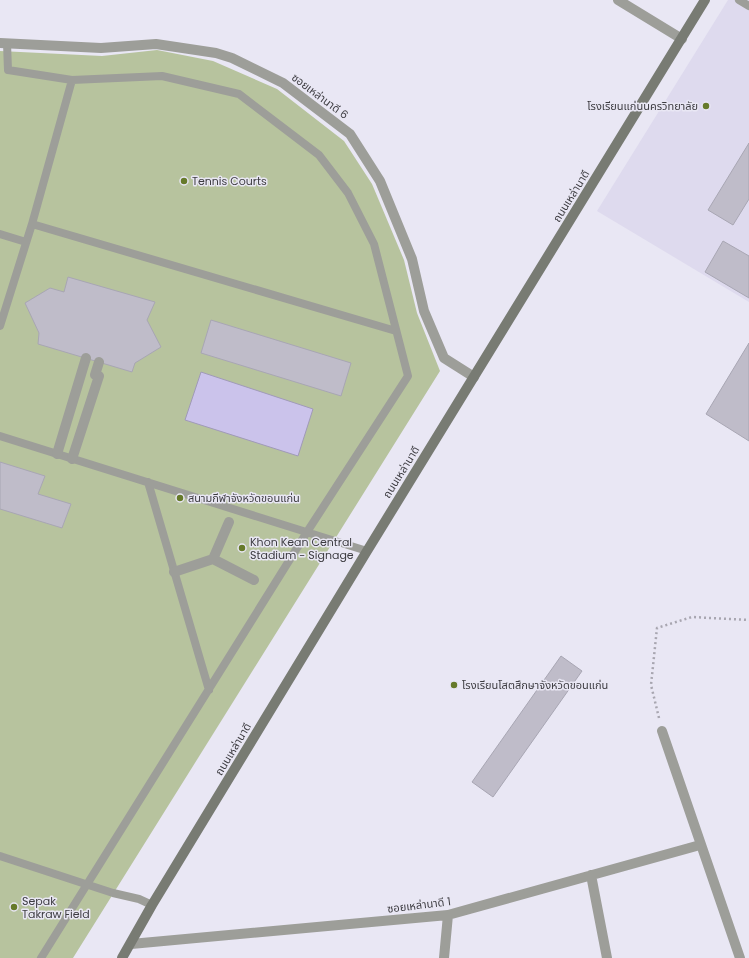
<svg xmlns="http://www.w3.org/2000/svg" width="749" height="958" font-family="Poppins,'Noto Sans Thai',sans-serif">
	<style>
		.built { fill: #dedaee }
		.green { fill: #b7c39e }
		.water { fill: #cbc3eb; stroke: #a09ab8 }
		.building { fill: #bfbcc9; stroke: #a8a6b3 }
		.lines { fill: none; stroke-linecap: round; stroke-linejoin: round }
		.path { stroke: #a8a6b0; stroke-width: 2.5; stroke-dasharray: 2 3; stroke-linecap: butt }
		.lane { stroke: #9d9e99; stroke-width: 8 }
		.street { stroke: #9d9e99; stroke-width: 10 }
		.secondary { stroke: #787b73; stroke-width: 10 }
		.poi-dot { fill: #667a2a; stroke: #e9e7f4; stroke-width: 1.5 }
		.labels { text-anchor: middle; stroke-width: 3; stroke-linejoin: round; paint-order: stroke }
		.street-label { font-size: 11px; fill: #3d3c41; stroke: #e9e7f4 }
		.poi-label { font-size: 11px; fill: #3d3c41; stroke: #e9e7f4; text-anchor: start }
	</style>
	<rect width="100%" height="100%" fill="#e9e7f4"/>
	<path class="built" d="M 728,0 L 749,0 L 749,302 L 597,211 Z"/>
	<path class="green" d="M 157,50 L 213,61 L 277,89 L 344,141 L 372,184 L 404,260 L 417,313 L 440,371 L 73,958 L 0,958 L 0,51 L 102,56 Z"/>
	<path class="water" d="M 201,372 L 313,409 L 298,456 L 185,420 Z"/>
	<path class="building" d="M 749,143 L 749,199 L 733,225 L 708,210 Z
		M 723,241 L 749,256 L 749,298 L 705,272 Z
		M 68,277 L 155,302 L 147,320 L 161,347 L 135,363 L 132,372 L 38,344 L 39,333 L 25,303 L 50,288 L 64,292 Z
		M 211,320 L 351,363 L 341,396 L 201,353 Z
		M 749,343 L 749,441 L 706,414 Z
		M 0,462 L 45,476 L 38,494 L 71,504 L 62,528 L 0,509 Z
		M 561,656 L 582,671 L 493,797 L 472,782 Z"/>
	<g class="lines">
		<path class="path" d="M 659,718 L 651,685 L 657,628 L 692,617 L 749,620"/>
		<path class="lane" d="M 739,0 L 749,6
			M 7,43 L 8,70 L 72,80
			M 32,224 L 396,331
			M 0,234 L 26,242
			M 0,326 L 32,224 L 72,80 L 162,76 L 239,94 L 319,155 L 348,193 L 374,244 L 408,376 L 307,532 L 41,958
			M 0,436 L 367,551
			M 148,482 L 209,690
			M 0,856 L 113,893 L 139,899 L 152,905"/>
		<path class="street" d="M 618,0 L 682,39
			M 0,43 L 101,48 L 156,44 L 216,53 L 232,58 L 283,83 L 350,134 L 380,181 L 412,259 L 424,311 L 444,358 L 474,377
			M 57,454 L 86,358
			M 72,459 L 99,376 L 95,375 L 99,362
			M 213,559 L 229,522
			M 174,572 L 213,559 L 254,580
			M 662,731 L 740,958
			M 591,875 L 607,958
			M 131,944 L 448,915 L 700,845
			M 444,958 L 448,915"/>
		<path class="secondary" d="M 122,958 L 152,905 L 367,551 L 705,0"/>
	</g>
	<g class="poi-dot">
		<circle cx="706" cy="106" r="4"/>
		<circle cx="184" cy="181" r="4"/>
		<circle cx="180" cy="498" r="4"/>
		<circle cx="242" cy="548" r="4"/>
		<circle cx="454" cy="685" r="4"/>
		<circle cx="14" cy="907" r="4"/>
	</g>
	<g class="labels">
		<g class="street-label">
			<text transform="translate(320 96) rotate(37)" y="4">ซอยเหล่านาดี 6</text>
			<text transform="translate(571 196) rotate(-58)" y="4">ถนนเหล่านาดี</text>
			<text transform="translate(401 472) rotate(-58)" y="4">ถนนเหล่านาดี</text>
			<text transform="translate(233 749) rotate(-59)" y="4">ถนนเหล่านาดี</text>
			<text transform="translate(419 905) rotate(-7)" y="4">ซอยเหล่านาดี 1</text>
		</g>
		<g class="poi-label">
			<text x="698" y="110" text-anchor="end">โรงเรียนแก่นนครวิทยาลัย</text>
			<text x="192" y="185">Tennis Courts</text>
			<text x="188" y="502">สนามกีฬาจังหวัดขอนแก่น</text>
			<text x="250" y="546">Khon Kean Central<tspan x="250" dy="13">Stadium - Signage</tspan></text>
			<text x="462" y="689">โรงเรียนโสตสึกษาจังหวัดขอนแก่น</text>
			<text x="22" y="905">Sepak<tspan x="22" dy="13">Takraw Field</tspan></text>
		</g>
	</g>
</svg>
